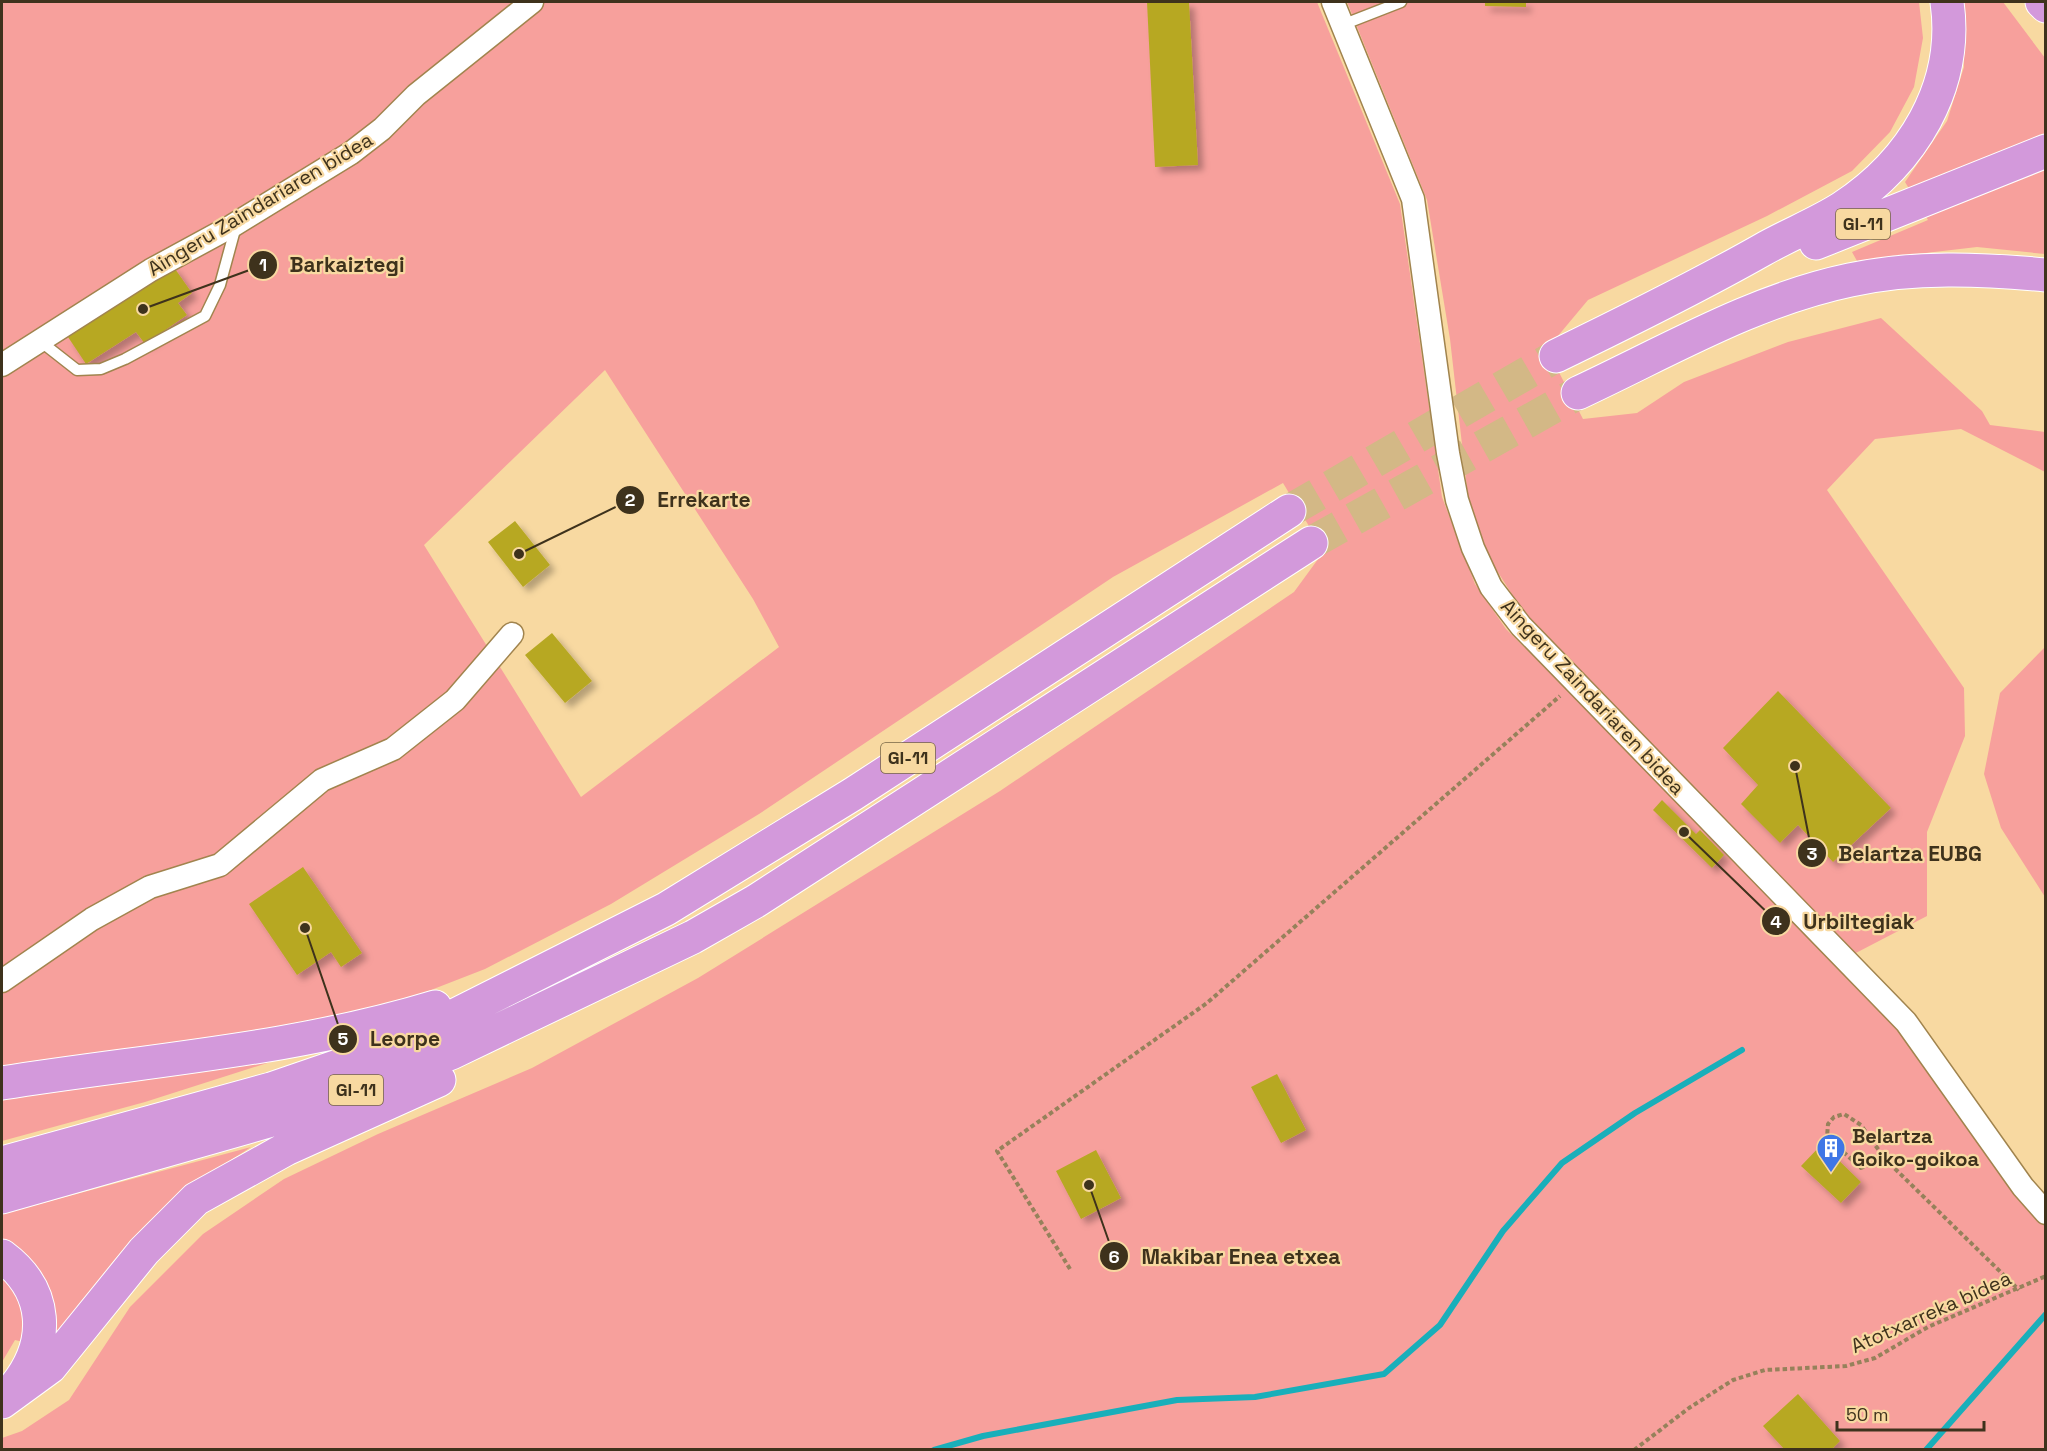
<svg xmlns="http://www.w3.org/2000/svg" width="2047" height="1451" font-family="'Space Grotesk',sans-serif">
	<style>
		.green { fill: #f7a09c; fill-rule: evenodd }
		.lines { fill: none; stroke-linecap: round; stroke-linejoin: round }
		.stream { stroke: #19afba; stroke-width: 6 }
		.building { fill: #b7a824; filter: url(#shadow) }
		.highway-tunnel { stroke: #d3b886; stroke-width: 33; stroke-dasharray: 33 16; stroke-linecap: butt }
		.lane-casing { stroke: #a1844e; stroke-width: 13 }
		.street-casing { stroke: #a1844e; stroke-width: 25 }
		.highway-casing { stroke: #fff; stroke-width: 35 }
		.path { stroke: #96815b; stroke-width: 4; stroke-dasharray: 4.5 3; stroke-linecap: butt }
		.lane { stroke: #fff; stroke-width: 10 }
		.street { stroke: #fff; stroke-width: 22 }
		.highway { stroke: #d399db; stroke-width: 33 }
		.labels { text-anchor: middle; stroke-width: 4.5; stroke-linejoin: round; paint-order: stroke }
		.shield { fill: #f8d9a1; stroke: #766444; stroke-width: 1.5 }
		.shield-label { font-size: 18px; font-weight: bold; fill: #3e321c }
		.street-label { font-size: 20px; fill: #3e321c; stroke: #f8d9a1 }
		.poi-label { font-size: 20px; font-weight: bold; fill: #3e321c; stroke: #f8d9a1; text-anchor: start }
		.leader { fill: none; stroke: #3e321c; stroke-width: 2 }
		.callout-dot { fill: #3e321c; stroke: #f8d9a1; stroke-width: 2 }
		.mark-label { font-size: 18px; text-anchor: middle; font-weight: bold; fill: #fff }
		.callout-label { font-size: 21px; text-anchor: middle; font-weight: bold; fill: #3e321c; stroke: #f8d9a1; stroke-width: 4.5; stroke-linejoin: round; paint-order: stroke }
	</style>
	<defs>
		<filter id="shadow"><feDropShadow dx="5.5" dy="5.5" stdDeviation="3" flood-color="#0004"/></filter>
	</defs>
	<rect width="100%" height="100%" fill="#f8d9a1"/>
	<path class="green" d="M 2,2 L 1317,2 L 1400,204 L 1442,497 L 1475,584 L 1506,629 L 1778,898 L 1930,1065 L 2045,1224 L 2045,1449 L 2,1449 L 2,1438 L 22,1431 L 69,1400 L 130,1307 L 203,1234 L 284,1179 L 378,1134 L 532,1068 L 698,978 L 1000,791 L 1294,592 L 1324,551 L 1283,483 L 1113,577 L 759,814 L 611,904 L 485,969 L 395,1004 L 305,1051 L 145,1102 L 2,1141 ZM 605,370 L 753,599 L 779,647 L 581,797 L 424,545 Z
		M 1347,2 L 1919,2 L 1923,38 L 1914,87 L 1890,132 L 1852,171 L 1767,216 L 1588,300 L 1547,349 L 1583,419 L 1637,413 L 1684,382 L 1788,342 L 1881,318 L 1982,411 L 1990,425 L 2045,432 L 2045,472 L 1961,429 L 1875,439 L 1827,490 L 1964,688 L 1965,736 L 1927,832 L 1927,916 L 1852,955 L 1527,618 L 1487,555 L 1468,497 L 1450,339 L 1427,200 Z
		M 1961,2 L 2003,2 L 2045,58 L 2045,254 L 1977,247 L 1857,261 L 1852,252 L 1928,220 L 1905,182 L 1947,121 L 1964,67 Z
		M 2045,647 L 2045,897 L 2001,828 L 1984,774 L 2000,693 Z
		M 251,1147 C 211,1173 169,1199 137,1234 C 104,1270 77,1309 49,1348 L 15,1340 L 2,1362 L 2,1214 Z"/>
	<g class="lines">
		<path class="stream" d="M 934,1450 L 983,1436 L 1177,1400 L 1255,1397 L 1384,1374 L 1440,1325 L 1503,1231 L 1562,1163 L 1635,1113 L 1742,1050
			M 1926,1450 L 2046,1314"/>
	</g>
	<path class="building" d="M 1147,2 L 1189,2 L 1198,165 L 1155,167 Z
		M 1485,2 L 1526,2 L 1526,7 L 1485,6 Z
		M 173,266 L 192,293 L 178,303 L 187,315 L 145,344 L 136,332 L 86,364 L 68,337 Z
		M 515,521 L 550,565 L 523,587 L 488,542 Z
		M 552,633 L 592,681 L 565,703 L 525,655 Z
		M 1778,691 L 1891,808 L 1833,862 L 1798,825 L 1780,843 L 1741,804 L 1758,785 L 1723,748 Z
		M 1662,800 L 1696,834 L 1700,830 L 1724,855 L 1712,868 L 1653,810 Z
		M 303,867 L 362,953 L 341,967 L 331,952 L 297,975 L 249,904 Z
		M 1277,1074 L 1306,1130 L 1281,1143 L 1251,1087 Z
		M 1822,1144 L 1861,1182 L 1841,1203 L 1801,1166 Z
		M 1096,1150 L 1121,1198 L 1081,1219 L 1056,1171 Z
		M 1798,1394 L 1840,1441 L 1831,1450 L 1785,1450 L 1763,1426 Z"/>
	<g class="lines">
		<path class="highway-tunnel" d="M 1289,511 L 1556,356
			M 1311,543 L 1578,393"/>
		<g class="lane-casing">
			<path id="lane" d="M 1342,25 L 1401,2
				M 40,341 L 77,370 L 101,369 L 125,359 L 205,316 L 220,285 L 236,226"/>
		</g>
		<g class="street-casing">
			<path id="street" d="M 1333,2 L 1413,199 L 1448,453 L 1457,500 L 1473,548 L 1491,587 L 1521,626 L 1906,1022 L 2023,1187 L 2046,1213
				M 2,365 L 151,270 L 232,226 L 351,153 L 382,129 L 416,95 L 532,2
				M 2,981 L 92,919 L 150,887 L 220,865 L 322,780 L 393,749 L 455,700 L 512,634"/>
		</g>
		<g class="highway-casing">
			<path id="highway" d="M 2042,2 L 2046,6
				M 1816,243 L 2046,151
				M 1556,356 C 1626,322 1695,288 1762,250 C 1788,235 1817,224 1842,208 C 1912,162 1959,87 1947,2
				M 1578,393 C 1666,352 1754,300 1850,280 C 1914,266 1982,269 2046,275
				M 2,1083 C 147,1060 294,1050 435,1007
				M 2,1163 L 271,1089 L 338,1066 L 408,1039 L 666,909 L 853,794 L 1289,511
				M 2,1197 L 293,1114 L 451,1053 L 693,937 L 756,901 L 1311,543
				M 2,1256 C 48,1290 51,1342 15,1387
				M 2,1402 L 50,1367 L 144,1251 L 196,1199 L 286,1149 L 439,1080"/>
		</g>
		<path class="path" d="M 1885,1159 L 1861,1168 L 1827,1137 L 1828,1124 L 1834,1117 L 1844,1114 L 1861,1125 L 1885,1159 L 2019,1290
			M 1070,1269 L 997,1151 L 1207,1003 L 1560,696
			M 1634,1450 L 1689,1408 L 1733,1380 L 1765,1370 L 1846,1366 L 1875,1358 L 1928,1327 L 2046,1276"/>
		<use href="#lane" class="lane"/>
		<use href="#street" class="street"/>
		<use href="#highway" class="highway"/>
	</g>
	<defs>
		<g id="building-pin" transform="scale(1.5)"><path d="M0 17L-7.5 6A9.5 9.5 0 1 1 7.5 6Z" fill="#3f76e6" stroke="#f8d9a1"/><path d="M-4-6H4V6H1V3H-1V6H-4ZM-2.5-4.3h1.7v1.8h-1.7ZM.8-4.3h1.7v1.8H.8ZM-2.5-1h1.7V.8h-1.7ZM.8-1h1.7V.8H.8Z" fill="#fff"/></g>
	</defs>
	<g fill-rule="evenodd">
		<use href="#building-pin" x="1831" y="1148"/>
	</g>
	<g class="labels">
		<g class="shield">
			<rect x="1836" y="209" width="54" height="30" rx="4.5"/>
			<rect x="881" y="743" width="54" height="30" rx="4.5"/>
			<rect x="329" y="1075" width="54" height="30" rx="4.5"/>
		</g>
		<g class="shield-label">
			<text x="1863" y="230">GI-11</text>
			<text x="908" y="764">GI-11</text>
			<text x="356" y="1096">GI-11</text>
		</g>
		<g class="street-label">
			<text transform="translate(260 204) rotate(-31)" y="7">Aingeru Zaindariaren bidea</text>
			<text transform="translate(1593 697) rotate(47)" y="7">Aingeru Zaindariaren bidea</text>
			<text transform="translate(1931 1312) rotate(-24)" y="7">Atotxarreka bidea</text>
		</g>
		<g class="poi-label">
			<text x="1852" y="1143">Belartza<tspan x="1852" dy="23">Goiko-goikoa</tspan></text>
		</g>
	</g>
	<path class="leader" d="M143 309L263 265M519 554L630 500M1795 766L1812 853M1684 832L1776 921M305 928L343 1039M1089 1185L1114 1256"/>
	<g class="callout-dot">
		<circle cx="143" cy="309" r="6"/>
		<circle cx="519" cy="554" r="6"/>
		<circle cx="1795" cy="766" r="6"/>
		<circle cx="1684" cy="832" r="6"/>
		<circle cx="305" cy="928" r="6"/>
		<circle cx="1089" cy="1185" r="6"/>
		<circle cx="263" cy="265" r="15"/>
		<circle cx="630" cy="500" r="15"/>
		<circle cx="1812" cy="853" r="15"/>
		<circle cx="1776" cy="921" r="15"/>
		<circle cx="343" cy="1039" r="15"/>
		<circle cx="1114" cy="1256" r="15"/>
	</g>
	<g class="mark-label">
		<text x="263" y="271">1</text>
		<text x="630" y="506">2</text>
		<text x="1812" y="860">3</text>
		<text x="1776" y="928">4</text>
		<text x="343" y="1045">5</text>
		<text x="1114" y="1263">6</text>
	</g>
	<g class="callout-label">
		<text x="347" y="272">Barkaiztegi</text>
		<text x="704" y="507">Errekarte</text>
		<text x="1910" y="861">Belartza EUBG</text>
		<text x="1859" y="929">Urbiltegiak</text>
		<text x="405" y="1046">Leorpe</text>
		<text x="1241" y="1264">Makibar Enea etxea</text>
	</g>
	<rect width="2047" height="1451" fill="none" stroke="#3e321c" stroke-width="6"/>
	<path d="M1837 1421v9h147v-9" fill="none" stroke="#3e321c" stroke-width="3"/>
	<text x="1846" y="1421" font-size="18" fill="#3e321c" stroke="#f8d9a1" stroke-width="4.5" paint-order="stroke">50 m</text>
</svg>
